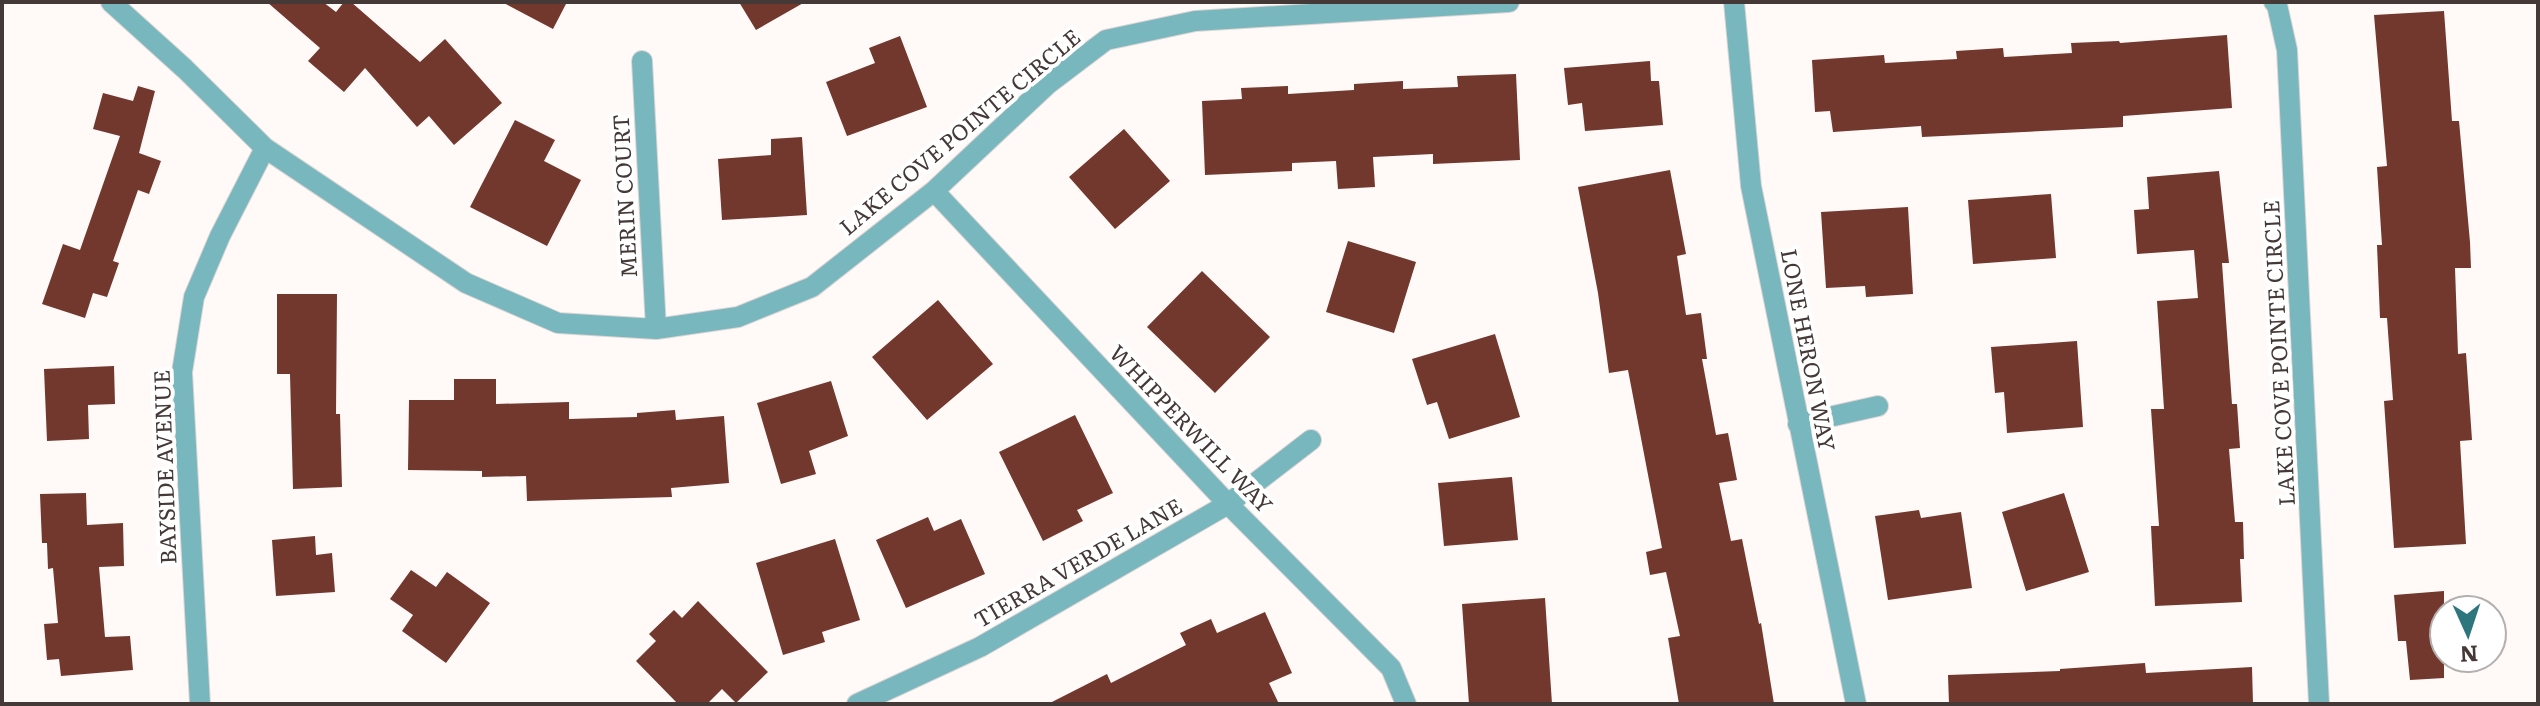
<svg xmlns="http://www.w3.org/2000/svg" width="2540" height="706" font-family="Literata,serif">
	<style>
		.building { fill: #72372d }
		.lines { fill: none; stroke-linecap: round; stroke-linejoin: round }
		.street-casing { stroke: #ddd6d5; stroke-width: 22 }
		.street { stroke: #78b7be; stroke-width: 20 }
		.labels { text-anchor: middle; stroke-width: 8; stroke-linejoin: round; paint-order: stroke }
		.street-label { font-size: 22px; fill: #443937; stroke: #fff }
	</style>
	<rect width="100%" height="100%" fill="#fff9f8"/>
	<path class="building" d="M 267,2 L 323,2 L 336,12 L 344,2 L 351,2 L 420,62 L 445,39 L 502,103 L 454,145 L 429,116 L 417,127 L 365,68 L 344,92 L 308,61 L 320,48 Z
		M 502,2 L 567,2 L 553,29 Z
		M 739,2 L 805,2 L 756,30 Z
		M 2444,11 L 2452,121 L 2459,121 L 2470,242 L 2471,268 L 2455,268 L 2458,354 L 2466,353 L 2472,440 L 2460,441 L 2466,544 L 2394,548 L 2384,401 L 2393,400 L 2387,318 L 2380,318 L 2377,245 L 2382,245 L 2377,167 L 2387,166 L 2374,15 Z
		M 2227,35 L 2232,108 L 2123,116 L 2123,127 L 1922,137 L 1921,126 L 1833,132 L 1830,111 L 1815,112 L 1812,60 L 1884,55 L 1885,63 L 1957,59 L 1956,51 L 2003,48 L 2004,57 L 2072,53 L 2071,43 L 2119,41 L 2120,43 Z
		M 900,36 L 927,107 L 847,136 L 826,82 L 875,63 L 869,48 Z
		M 1650,61 L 1651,81 L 1659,81 L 1663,125 L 1585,131 L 1582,103 L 1568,105 L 1564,68 Z
		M 1516,74 L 1520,160 L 1433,164 L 1433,154 L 1373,157 L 1375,187 L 1338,189 L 1336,161 L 1292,163 L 1292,171 L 1205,175 L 1202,101 L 1242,99 L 1241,88 L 1288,86 L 1288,94 L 1354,90 L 1354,84 L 1403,81 L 1403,89 L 1458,87 L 1457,76 Z
		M 138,86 L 155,91 L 139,153 L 161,161 L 149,194 L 138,190 L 113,261 L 119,263 L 107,297 L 93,293 L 85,318 L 42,304 L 63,244 L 80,250 L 120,136 L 93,129 L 103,93 L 133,101 Z
		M 515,120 L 555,140 L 544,161 L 581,180 L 547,246 L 470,207 Z
		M 1124,129 L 1170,181 L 1115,229 L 1069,177 Z
		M 802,137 L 807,215 L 722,220 L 718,159 L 771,155 L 771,139 Z
		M 1670,170 L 1686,254 L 1677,256 L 1686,315 L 1701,313 L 1707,359 L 1702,359 L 1716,435 L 1728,433 L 1737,480 L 1719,483 L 1731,541 L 1742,539 L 1759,624 L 1761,623 L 1774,704 L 1679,704 L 1668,638 L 1680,636 L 1666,572 L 1650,575 L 1646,552 L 1662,548 L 1628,370 L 1609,373 L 1598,293 L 1578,187 Z
		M 2219,171 L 2229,263 L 2222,263 L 2232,404 L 2237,404 L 2240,448 L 2229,449 L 2235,522 L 2243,522 L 2244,559 L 2240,559 L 2242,602 L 2155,606 L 2151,526 L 2159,526 L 2151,409 L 2164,409 L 2157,301 L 2198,298 L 2194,250 L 2137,254 L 2134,210 L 2149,209 L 2147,177 Z
		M 2051,194 L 2056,258 L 1973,264 L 1968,200 Z
		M 1908,207 L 1913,294 L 1866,297 L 1865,286 L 1826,288 L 1821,212 Z
		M 1348,241 L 1416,262 L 1394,333 L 1326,312 Z
		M 1202,271 L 1270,337 L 1215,393 L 1147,327 Z
		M 277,294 L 337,294 L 336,414 L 340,414 L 342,487 L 293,489 L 290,374 L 277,374 Z
		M 938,300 L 993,364 L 927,420 L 872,357 Z
		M 1495,334 L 1520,417 L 1449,439 L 1437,402 L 1427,405 L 1412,359 Z
		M 2077,341 L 2083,427 L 2007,433 L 2004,392 L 1995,393 L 1991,347 Z
		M 114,366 L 115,404 L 88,405 L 89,439 L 47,441 L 44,369 Z
		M 454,379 L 496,379 L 496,404 L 569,402 L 569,419 L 637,417 L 637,413 L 675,410 L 676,420 L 724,416 L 729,483 L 671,488 L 672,497 L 527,501 L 526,476 L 482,477 L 482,471 L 408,470 L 409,400 L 454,400 Z
		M 831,381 L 848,436 L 809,451 L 816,474 L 781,484 L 757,403 Z
		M 1075,415 L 1113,493 L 1077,510 L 1083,521 L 1043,541 L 999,452 Z
		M 1512,477 L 1518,540 L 1444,546 L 1438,483 Z
		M 86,493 L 87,525 L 123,523 L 124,566 L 99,567 L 105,637 L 130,636 L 133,670 L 61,676 L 59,659 L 47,660 L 44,624 L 58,623 L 53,568 L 48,569 L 47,543 L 42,543 L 40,494 Z
		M 2064,493 L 2089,572 L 2026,591 L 2002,512 Z
		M 1919,510 L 1921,518 L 1961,512 L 1972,588 L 1888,600 L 1875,516 Z
		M 928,517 L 934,531 L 961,519 L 985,574 L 906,608 L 876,540 Z
		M 315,536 L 316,555 L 332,553 L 335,592 L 276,596 L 272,540 Z
		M 835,539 L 860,620 L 822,632 L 825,642 L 783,655 L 756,563 Z
		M 411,570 L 436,587 L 447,572 L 490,603 L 446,663 L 402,631 L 413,615 L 390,599 Z
		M 2444,591 L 2444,678 L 2410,680 L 2406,641 L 2398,641 L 2394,595 Z
		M 1545,598 L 1552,704 L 1469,704 L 1462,604 Z
		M 698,601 L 768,672 L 736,703 L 722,689 L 707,704 L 678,704 L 636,661 L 656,641 L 649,634 L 674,610 L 682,618 Z
		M 1265,612 L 1292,673 L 1269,683 L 1279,704 L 1048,704 L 1107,674 L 1111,683 L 1186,645 L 1180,633 L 1211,619 L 1217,633 Z
		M 2145,663 L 2146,673 L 2252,667 L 2253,704 L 1949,704 L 1948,675 L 2060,671 L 2060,669 Z"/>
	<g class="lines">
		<g class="street-casing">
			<path id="street" d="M 111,2 L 185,69 L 265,148 L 466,283 L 558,323 L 656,329 L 738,317 L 812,287 L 934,191 L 1048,84 L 1106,40 L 1195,21 L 1509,2
				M 1734,2 L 1751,186 L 1856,704
				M 2274,2 L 2277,5 L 2287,50 L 2319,704
				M 642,61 L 656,329
				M 934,191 L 1228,504 L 1391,668 L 1406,704
				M 1798,424 L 1878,406
				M 200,704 L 182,372 L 194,297 L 220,236 L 265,148
				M 857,704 L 980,647 L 1228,504 L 1311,440"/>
		</g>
		<use href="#street" class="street"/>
	</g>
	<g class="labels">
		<g class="street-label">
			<text transform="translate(960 132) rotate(-40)" y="8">LAKE COVE POINTE CIRCLE</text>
			<text transform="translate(625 196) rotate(-93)" y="8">MERIN COURT</text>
			<text transform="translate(1808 350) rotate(79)" y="8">LONE HERON WAY</text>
			<text transform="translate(2279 353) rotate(-93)" y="8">LAKE COVE POINTE CIRCLE</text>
			<text transform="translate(1191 429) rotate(46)" y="8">WHIPPERWILL WAY</text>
			<text transform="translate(165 467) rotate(-92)" y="8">BAYSIDE AVENUE</text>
			<text transform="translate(1078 563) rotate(-30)" y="8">TIERRA VERDE LANE</text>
		</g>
	</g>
	<rect width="2540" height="706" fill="none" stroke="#443937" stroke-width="8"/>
	<g transform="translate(2468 634) rotate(177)"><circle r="38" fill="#ffffff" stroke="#b4b0af" stroke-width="2"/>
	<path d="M0-6L14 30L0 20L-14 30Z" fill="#2d767e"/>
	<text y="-12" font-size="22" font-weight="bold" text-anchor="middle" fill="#443937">N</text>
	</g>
</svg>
